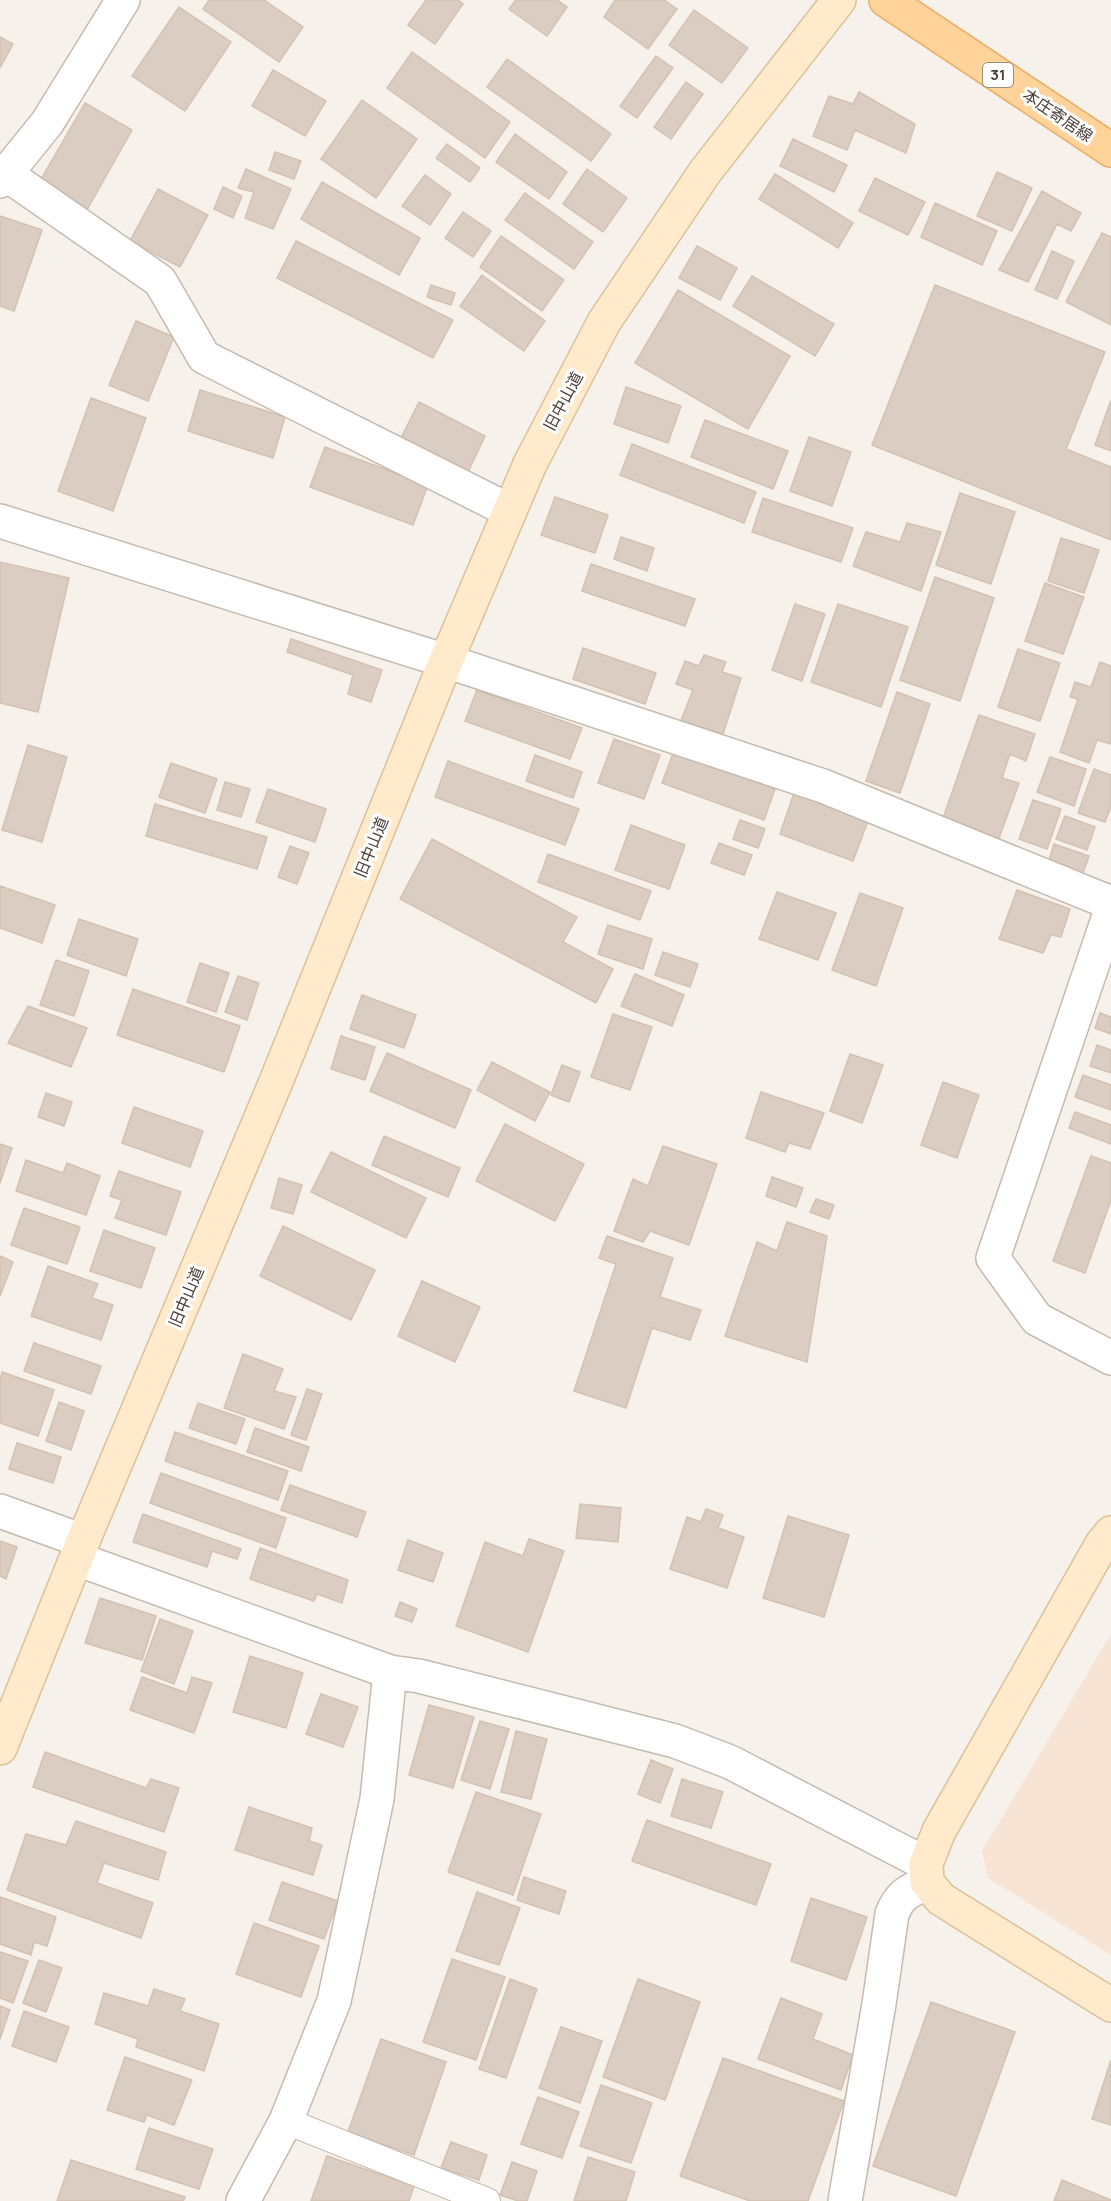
<svg xmlns="http://www.w3.org/2000/svg" width="1111" height="2201" font-family="Manrope,'Noto Sans JP',sans-serif">
	<style>
		.commercial { fill: #f8e4d5 }
		.building { fill: #dbcdc2; stroke: #d4c1b1; stroke-width: 1.5 }
		.lines { fill: none; stroke-linecap: round; stroke-linejoin: round }
		.lane-casing { stroke: #c5baaf; stroke-width: 28 }
		.street-casing { stroke: #c5baaf; stroke-width: 36 }
		.secondary-casing { stroke: #dbc09a; stroke-width: 36 }
		.primary-casing { stroke: #ebad63; stroke-width: 36 }
		.lane { stroke: #fff; stroke-width: 26 }
		.street { stroke: #fff; stroke-width: 33 }
		.secondary { stroke: #ffeacb; stroke-width: 33 }
		.primary { stroke: #ffd39a; stroke-width: 33 }
		.labels { text-anchor: middle; stroke-width: 6; stroke-linejoin: round; paint-order: stroke }
		.shield { fill: #fff; stroke: #817973; stroke-width: 1.5 }
		.shield-label { font-size: 15px; font-weight: bold; fill: #4b4037 }
		.street-label { font-size: 16px; fill: #4b4037; stroke: #fff }
	</style>
	<rect width="100%" height="100%" fill="#f6f1ea"/>
	<path class="commercial" d="M 1111,1634 L 1111,1955 L 988,1878 L 982,1851 Z"/>
	<path class="building" d="M 209,0 L 264,0 L 303,27 L 279,62 L 203,9 Z
		M 426,0 L 458,0 L 463,4 L 435,44 L 408,25 Z
		M 516,0 L 557,0 L 567,7 L 547,36 L 509,9 Z
		M 615,0 L 664,0 L 677,9 L 648,49 L 604,17 Z
		M 179,7 L 231,42 L 185,111 L 132,76 Z
		M 694,10 L 748,48 L 722,83 L 669,45 Z
		M 0,37 L 13,44 L 0,68 Z
		M 412,52 L 510,122 L 485,158 L 387,88 Z
		M 656,56 L 673,68 L 637,118 L 620,106 Z
		M 507,59 L 611,134 L 591,161 L 487,87 Z
		M 273,70 L 326,101 L 305,136 L 252,106 Z
		M 686,82 L 703,94 L 671,139 L 654,127 Z
		M 859,92 L 915,124 L 906,153 L 855,130 L 847,150 L 813,136 L 829,96 L 853,104 Z
		M 362,100 L 417,139 L 376,198 L 321,159 Z
		M 85,103 L 132,130 L 84,215 L 36,188 Z
		M 515,134 L 567,172 L 549,199 L 496,162 Z
		M 793,139 L 847,165 L 834,192 L 780,166 Z
		M 447,144 L 480,168 L 470,182 L 436,158 Z
		M 275,152 L 301,161 L 294,179 L 269,170 Z
		M 246,169 L 291,189 L 273,229 L 245,218 L 254,192 L 238,188 Z
		M 587,169 L 627,198 L 603,232 L 563,204 Z
		M 997,172 L 1032,188 L 1012,231 L 977,216 Z
		M 775,174 L 853,223 L 838,248 L 759,199 Z
		M 425,175 L 451,194 L 430,225 L 402,206 Z
		M 875,178 L 925,202 L 908,235 L 859,211 Z
		M 322,182 L 420,238 L 399,275 L 301,219 Z
		M 223,187 L 242,196 L 233,218 L 214,209 Z
		M 158,189 L 208,215 L 180,267 L 130,241 Z
		M 1042,191 L 1081,213 L 1071,231 L 1057,224 L 1028,282 L 999,270 Z
		M 525,193 L 593,242 L 574,269 L 505,220 Z
		M 935,203 L 997,231 L 982,265 L 921,237 Z
		M 463,212 L 491,231 L 473,257 L 445,238 Z
		M 0,216 L 42,230 L 14,311 L 0,306 Z
		M 1102,233 L 1111,237 L 1111,325 L 1066,302 Z
		M 501,236 L 564,280 L 542,311 L 480,267 Z
		M 296,241 L 453,320 L 433,358 L 277,278 Z
		M 697,246 L 737,268 L 720,300 L 679,278 Z
		M 1052,251 L 1074,261 L 1057,299 L 1035,290 Z
		M 482,275 L 545,321 L 524,351 L 460,306 Z
		M 752,276 L 834,324 L 815,356 L 733,306 Z
		M 431,285 L 455,293 L 451,305 L 427,297 Z
		M 935,285 L 1105,352 L 1066,449 L 1111,467 L 1111,540 L 872,445 Z
		M 678,290 L 790,356 L 748,429 L 635,363 Z
		M 136,321 L 174,337 L 148,401 L 109,385 Z
		M 626,387 L 681,406 L 668,443 L 614,424 Z
		M 200,390 L 285,417 L 273,458 L 188,431 Z
		M 91,398 L 146,418 L 113,511 L 58,491 Z
		M 1111,400 L 1111,451 L 1095,445 Z
		M 419,402 L 485,436 L 467,474 L 400,440 Z
		M 705,420 L 788,451 L 773,489 L 691,457 Z
		M 809,437 L 851,452 L 832,506 L 790,491 Z
		M 632,444 L 756,492 L 744,523 L 620,475 Z
		M 325,447 L 428,485 L 413,525 L 310,487 Z
		M 960,493 L 1015,512 L 991,584 L 936,565 Z
		M 555,497 L 608,515 L 595,553 L 541,535 Z
		M 763,498 L 853,528 L 841,562 L 752,532 Z
		M 907,523 L 941,532 L 921,591 L 853,566 L 866,532 L 900,542 Z
		M 621,537 L 654,548 L 647,571 L 614,559 Z
		M 1061,538 L 1099,550 L 1084,593 L 1048,581 Z
		M 0,562 L 69,578 L 38,712 L 0,703 Z
		M 591,564 L 695,599 L 685,626 L 582,591 Z
		M 935,577 L 994,598 L 960,701 L 900,680 Z
		M 1045,583 L 1084,597 L 1063,654 L 1025,641 Z
		M 795,604 L 825,614 L 802,681 L 772,670 Z
		M 838,604 L 908,627 L 881,707 L 811,682 Z
		M 291,639 L 382,670 L 371,702 L 348,694 L 353,675 L 287,652 Z
		M 583,648 L 656,673 L 645,704 L 573,679 Z
		M 1018,649 L 1060,663 L 1040,721 L 998,707 Z
		M 704,655 L 726,662 L 722,672 L 741,678 L 723,734 L 681,721 L 693,690 L 676,684 L 685,661 L 699,666 Z
		M 1100,662 L 1111,666 L 1111,744 L 1097,740 L 1089,763 L 1060,752 L 1078,699 L 1070,697 L 1075,682 L 1091,687 Z
		M 477,690 L 582,728 L 570,759 L 465,721 Z
		M 897,692 L 930,704 L 900,793 L 866,781 Z
		M 979,715 L 1035,734 L 1026,761 L 1010,754 L 1002,778 L 1019,783 L 998,841 L 942,821 Z
		M 614,739 L 660,755 L 644,799 L 598,783 Z
		M 28,745 L 67,757 L 42,842 L 2,830 Z
		M 674,751 L 775,789 L 764,820 L 662,783 Z
		M 535,755 L 582,772 L 573,798 L 526,781 Z
		M 1050,757 L 1086,769 L 1074,806 L 1037,792 Z
		M 448,761 L 579,809 L 565,845 L 435,797 Z
		M 171,763 L 217,779 L 205,813 L 159,797 Z
		M 1094,769 L 1111,775 L 1111,806 L 1105,822 L 1078,813 Z
		M 225,782 L 250,789 L 241,817 L 217,810 Z
		M 268,789 L 326,809 L 315,842 L 256,822 Z
		M 794,793 L 868,821 L 853,861 L 780,834 Z
		M 1033,800 L 1061,809 L 1047,849 L 1019,839 Z
		M 155,804 L 267,837 L 257,869 L 146,836 Z
		M 1065,816 L 1095,827 L 1087,850 L 1056,839 Z
		M 740,820 L 765,829 L 758,848 L 733,839 Z
		M 631,825 L 685,845 L 669,889 L 615,870 Z
		M 432,839 L 577,917 L 563,942 L 613,969 L 596,1003 L 400,899 Z
		M 719,843 L 752,855 L 744,875 L 711,863 Z
		M 1054,844 L 1089,856 L 1083,873 L 1049,860 Z
		M 290,846 L 309,853 L 297,884 L 278,877 Z
		M 548,854 L 651,891 L 640,920 L 538,882 Z
		M 0,886 L 55,905 L 42,943 L 0,928 Z
		M 1017,890 L 1070,909 L 1061,937 L 1051,935 L 1043,953 L 999,939 Z
		M 777,892 L 836,913 L 818,960 L 759,939 Z
		M 860,893 L 903,908 L 876,986 L 832,970 Z
		M 79,919 L 138,939 L 126,976 L 67,955 Z
		M 608,925 L 652,939 L 643,969 L 598,954 Z
		M 663,952 L 698,964 L 690,987 L 655,975 Z
		M 56,960 L 89,971 L 74,1016 L 40,1005 Z
		M 200,963 L 229,973 L 216,1012 L 187,1002 Z
		M 635,974 L 684,995 L 672,1026 L 621,1006 Z
		M 238,976 L 259,983 L 247,1020 L 225,1012 Z
		M 133,989 L 240,1026 L 224,1072 L 117,1035 Z
		M 362,995 L 416,1015 L 404,1048 L 350,1029 Z
		M 28,1006 L 87,1028 L 71,1067 L 8,1043 Z
		M 1100,1013 L 1111,1017 L 1111,1034 L 1095,1028 Z
		M 613,1014 L 652,1027 L 630,1090 L 591,1077 Z
		M 341,1036 L 375,1047 L 365,1080 L 331,1069 Z
		M 1097,1045 L 1111,1050 L 1111,1073 L 1090,1066 Z
		M 387,1053 L 471,1090 L 455,1128 L 370,1091 Z
		M 850,1054 L 883,1065 L 862,1123 L 830,1111 Z
		M 492,1062 L 550,1092 L 535,1121 L 477,1090 Z
		M 562,1065 L 580,1072 L 569,1102 L 551,1095 Z
		M 1083,1075 L 1111,1085 L 1111,1110 L 1075,1097 Z
		M 943,1082 L 979,1095 L 957,1158 L 921,1145 Z
		M 761,1092 L 824,1113 L 810,1149 L 789,1143 L 785,1152 L 746,1138 Z
		M 46,1093 L 72,1102 L 64,1126 L 38,1117 Z
		M 134,1107 L 203,1131 L 190,1167 L 122,1143 Z
		M 1075,1112 L 1111,1125 L 1111,1144 L 1069,1128 Z
		M 505,1124 L 584,1164 L 555,1221 L 476,1181 Z
		M 384,1136 L 460,1168 L 448,1197 L 372,1165 Z
		M 0,1144 L 12,1148 L 0,1183 Z
		M 663,1146 L 717,1164 L 689,1245 L 650,1231 L 643,1242 L 614,1231 L 633,1179 L 648,1186 Z
		M 331,1152 L 426,1198 L 406,1238 L 311,1192 Z
		M 1091,1156 L 1111,1163 L 1111,1200 L 1085,1273 L 1053,1261 Z
		M 26,1160 L 63,1173 L 67,1163 L 100,1176 L 86,1215 L 16,1191 Z
		M 119,1171 L 181,1192 L 166,1235 L 115,1218 L 122,1200 L 110,1196 Z
		M 772,1177 L 803,1188 L 796,1207 L 766,1196 Z
		M 279,1178 L 302,1185 L 293,1214 L 271,1208 Z
		M 816,1199 L 834,1205 L 829,1219 L 810,1212 Z
		M 24,1208 L 80,1227 L 67,1264 L 11,1245 Z
		M 787,1222 L 827,1236 L 807,1362 L 725,1336 L 757,1242 L 777,1251 Z
		M 283,1226 L 375,1270 L 351,1320 L 260,1276 Z
		M 104,1230 L 155,1248 L 141,1288 L 90,1271 Z
		M 607,1236 L 673,1258 L 660,1297 L 701,1310 L 690,1340 L 652,1328 L 626,1408 L 574,1391 L 616,1264 L 599,1258 Z
		M 0,1256 L 13,1262 L 0,1296 Z
		M 48,1266 L 98,1284 L 92,1298 L 113,1305 L 101,1340 L 31,1316 Z
		M 422,1281 L 480,1307 L 455,1362 L 398,1336 Z
		M 34,1343 L 101,1366 L 91,1394 L 24,1371 Z
		M 243,1354 L 283,1369 L 274,1391 L 296,1397 L 284,1429 L 224,1408 Z
		M 2,1372 L 54,1390 L 38,1436 L 0,1423 L 0,1380 Z
		M 307,1389 L 322,1394 L 306,1440 L 291,1435 Z
		M 59,1402 L 84,1411 L 71,1450 L 46,1441 Z
		M 198,1403 L 245,1419 L 236,1444 L 189,1428 Z
		M 255,1428 L 309,1447 L 301,1471 L 247,1452 Z
		M 175,1432 L 288,1471 L 278,1500 L 165,1461 Z
		M 17,1443 L 61,1457 L 53,1483 L 9,1469 Z
		M 161,1473 L 286,1518 L 276,1548 L 150,1503 Z
		M 290,1485 L 366,1512 L 357,1537 L 281,1510 Z
		M 580,1504 L 621,1508 L 618,1542 L 576,1538 Z
		M 706,1509 L 723,1515 L 718,1528 L 744,1537 L 727,1588 L 670,1569 L 687,1517 L 701,1522 Z
		M 143,1514 L 241,1549 L 237,1559 L 212,1551 L 207,1567 L 133,1542 Z
		M 788,1516 L 849,1535 L 824,1617 L 763,1598 Z
		M 529,1539 L 564,1551 L 528,1652 L 456,1626 L 485,1542 L 523,1556 Z
		M 408,1540 L 443,1553 L 433,1582 L 398,1570 Z
		M 0,1541 L 17,1547 L 6,1579 L 0,1576 Z
		M 260,1548 L 348,1580 L 342,1603 L 317,1594 L 314,1601 L 250,1579 Z
		M 100,1598 L 156,1616 L 142,1660 L 85,1643 Z
		M 400,1602 L 417,1609 L 412,1622 L 395,1616 Z
		M 160,1619 L 193,1631 L 174,1684 L 141,1671 Z
		M 250,1656 L 303,1673 L 286,1728 L 233,1712 Z
		M 142,1677 L 187,1693 L 192,1677 L 212,1683 L 194,1733 L 130,1710 Z
		M 321,1694 L 358,1707 L 343,1747 L 306,1734 Z
		M 429,1705 L 474,1717 L 453,1788 L 409,1775 Z
		M 480,1721 L 509,1729 L 490,1789 L 461,1780 Z
		M 516,1731 L 547,1739 L 531,1799 L 501,1792 Z
		M 45,1752 L 146,1788 L 151,1779 L 179,1788 L 164,1832 L 33,1787 Z
		M 651,1760 L 673,1769 L 660,1803 L 638,1794 Z
		M 682,1779 L 723,1792 L 711,1828 L 671,1816 Z
		M 476,1792 L 541,1814 L 513,1895 L 448,1872 Z
		M 249,1807 L 312,1828 L 309,1841 L 322,1845 L 313,1875 L 235,1850 Z
		M 647,1820 L 771,1864 L 756,1905 L 632,1861 Z
		M 76,1821 L 166,1852 L 158,1880 L 104,1863 L 97,1883 L 153,1903 L 141,1938 L 7,1890 L 26,1834 L 66,1845 Z
		M 524,1877 L 566,1891 L 559,1914 L 517,1900 Z
		M 282,1882 L 338,1901 L 324,1939 L 269,1920 Z
		M 477,1892 L 520,1908 L 499,1965 L 456,1951 Z
		M 0,1897 L 56,1917 L 47,1946 L 34,1942 L 31,1955 L 0,1944 Z
		M 811,1898 L 867,1917 L 846,1980 L 791,1961 Z
		M 254,1923 L 319,1946 L 301,1997 L 236,1974 Z
		M 0,1952 L 28,1961 L 13,2003 L 0,1998 Z
		M 452,1959 L 505,1977 L 476,2060 L 423,2042 Z
		M 39,1960 L 62,1968 L 46,2012 L 23,2003 Z
		M 510,1979 L 537,1989 L 506,2078 L 479,2069 Z
		M 638,1979 L 700,2002 L 665,2100 L 603,2077 Z
		M 154,1989 L 185,1999 L 180,2011 L 219,2024 L 204,2071 L 136,2047 L 138,2039 L 95,2024 L 104,1993 L 148,2006 Z
		M 781,1998 L 822,2014 L 813,2039 L 853,2055 L 841,2090 L 758,2059 Z
		M 931,2002 L 1015,2032 L 956,2196 L 873,2166 Z
		M 0,2006 L 10,2010 L 0,2039 Z
		M 24,2011 L 69,2027 L 56,2062 L 12,2046 Z
		M 561,2027 L 602,2041 L 580,2103 L 539,2088 Z
		M 381,2039 L 446,2062 L 414,2155 L 348,2132 Z
		M 125,2057 L 192,2080 L 174,2125 L 147,2115 L 144,2122 L 107,2110 Z
		M 723,2058 L 844,2101 L 808,2201 L 750,2201 L 680,2176 Z
		M 1111,2060 L 1111,2125 L 1092,2119 Z
		M 601,2085 L 652,2103 L 631,2163 L 580,2146 Z
		M 538,2097 L 579,2112 L 562,2158 L 521,2144 Z
		M 149,2128 L 213,2149 L 199,2189 L 136,2169 Z
		M 451,2142 L 487,2155 L 479,2180 L 441,2168 Z
		M 327,2156 L 414,2186 L 409,2201 L 311,2201 Z
		M 588,2157 L 635,2172 L 626,2201 L 574,2201 Z
		M 71,2160 L 185,2197 L 183,2201 L 57,2201 Z
		M 512,2162 L 537,2171 L 527,2201 L 518,2201 L 500,2195 Z
		M 1062,2180 L 1111,2200 L 1111,2201 L 1054,2201 Z"/>
	<g class="lines">
		<g class="lane-casing">
			<path id="lane" d="M 286,2121 L 487,2201"/>
		</g>
		<g class="street-casing">
			<path id="street" d="M 6,174 L 160,281 L 204,357 L 510,511
				M 0,181 L 47,123 L 123,0
				M 0,521 L 446,661 L 823,786 L 1111,903
				M 1111,910 L 993,1258 L 1037,1319 L 1111,1358
				M 0,1511 L 83,1541
				M 77,1559 L 390,1672 L 419,1676 L 675,1741 L 730,1762 L 926,1864
				M 243,2201 L 286,2121 L 334,2001 L 377,1799 L 390,1672
				M 845,2201 L 879,2004 L 892,1914 C 900,1894 908,1892 927,1882"/>
		</g>
		<g class="secondary-casing">
			<path id="secondary" d="M 1111,1533 L 1102,1544 L 939,1831 L 926,1864 L 927,1882 L 941,1899 L 1111,2005
				M 0,1748 L 83,1541 L 275,1084 L 446,661 L 530,464 L 604,322 L 705,172 L 839,0"/>
		</g>
		<g class="primary-casing">
			<path id="primary" d="M 886,0 L 1111,150"/>
		</g>
		<use href="#lane" class="lane"/>
		<use href="#street" class="street"/>
		<use href="#secondary" class="secondary"/>
		<use href="#primary" class="primary"/>
	</g>
	<g class="labels">
		<rect class="shield" x="983" y="63" width="30" height="24" rx="4.5"/>
		<g class="shield-label">
			<text x="998" y="80">31</text>
		</g>
		<g class="street-label">
			<text transform="translate(1058 115) rotate(34)" y="6">本庄寄居線</text>
			<text transform="translate(563 401) rotate(-62)" y="6">旧中山道</text>
			<text transform="translate(371 847) rotate(-68)" y="6">旧中山道</text>
			<text transform="translate(186 1297) rotate(-67)" y="6">旧中山道</text>
		</g>
	</g>
</svg>
